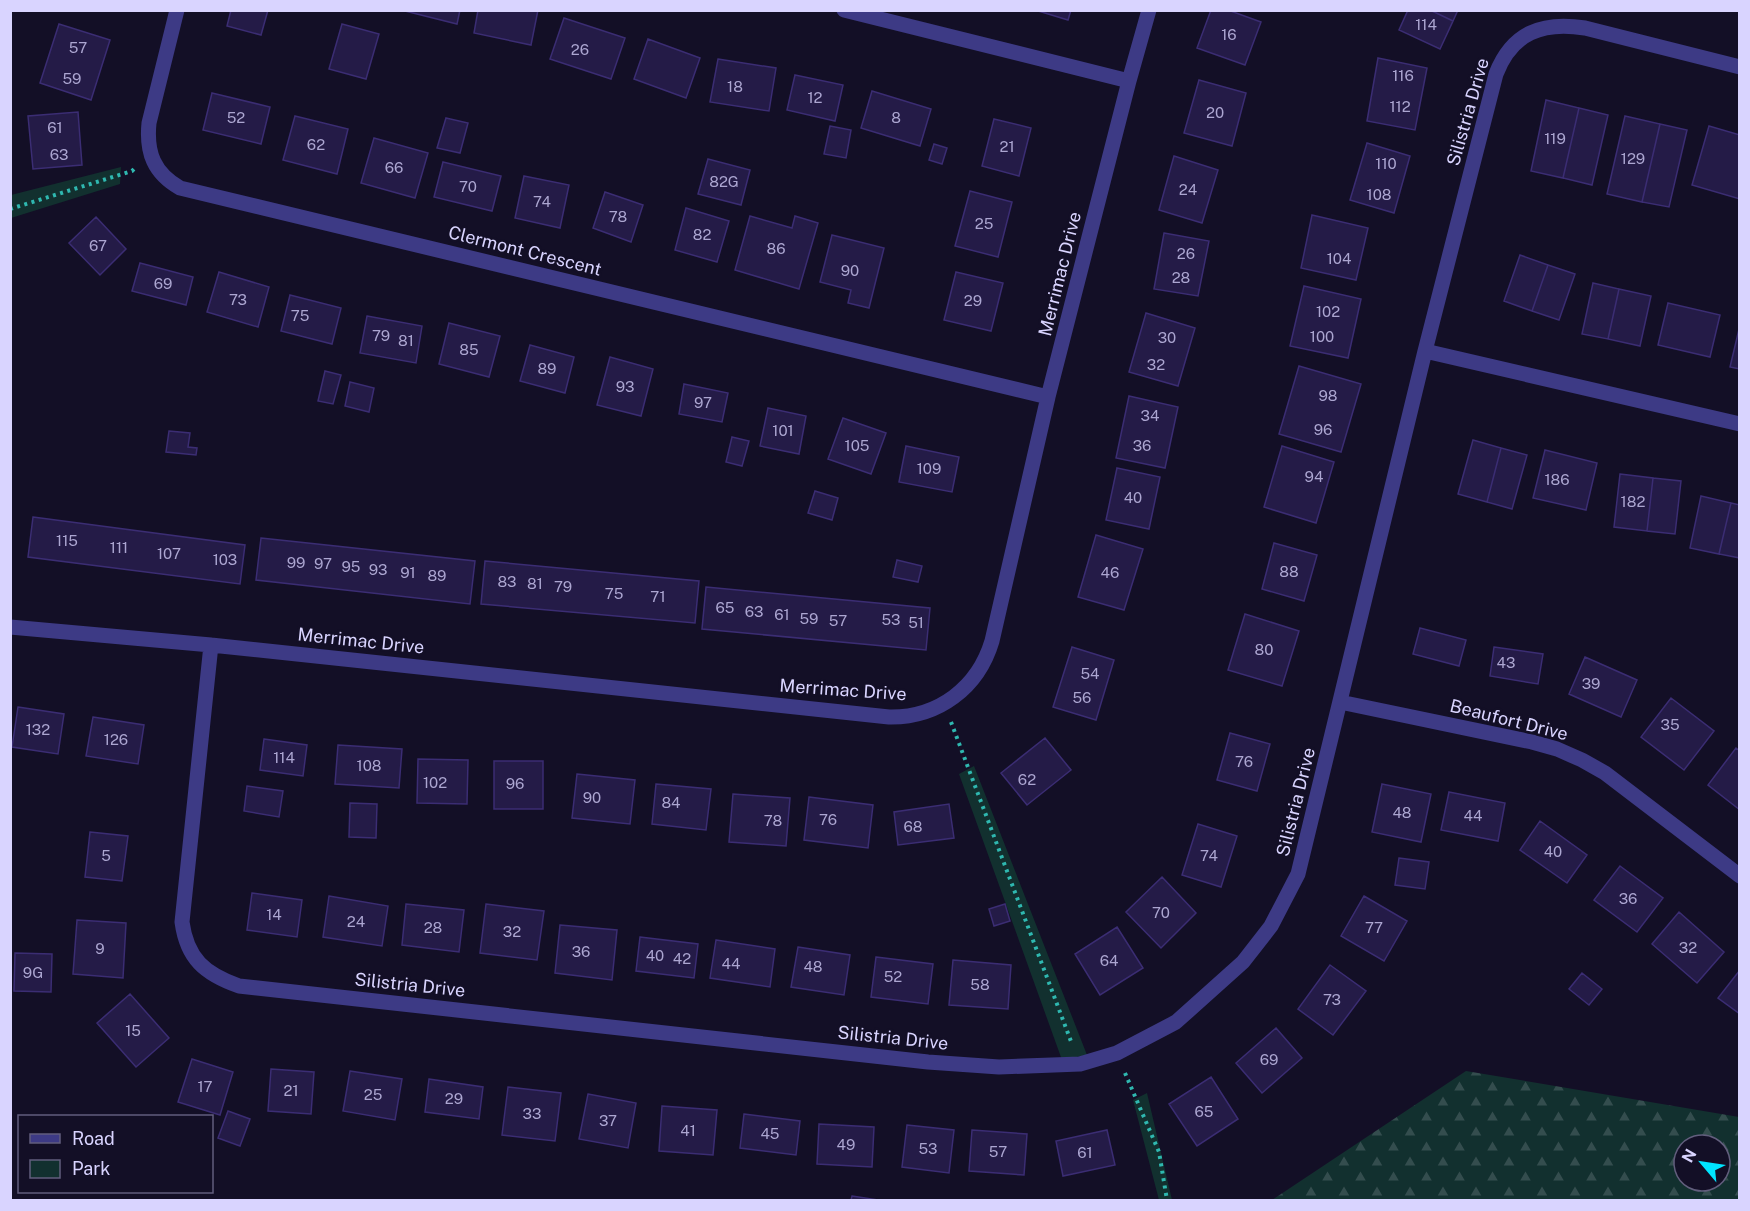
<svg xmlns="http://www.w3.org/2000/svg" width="1750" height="1211" font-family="'Public Sans',sans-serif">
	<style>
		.forest { fill: url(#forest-firs); fill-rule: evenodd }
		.park { fill: #12302f }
		.building { fill: #241b47; stroke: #3b2d73; stroke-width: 1.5 }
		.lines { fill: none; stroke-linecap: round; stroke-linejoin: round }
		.path { stroke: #2fb8b0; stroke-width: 4; stroke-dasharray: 3 4.5; stroke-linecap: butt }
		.street { stroke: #3d3a85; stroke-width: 15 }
		.labels { text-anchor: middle; stroke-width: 5; stroke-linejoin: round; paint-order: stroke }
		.number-label { font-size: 15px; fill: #aca6d1 }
		.street-label { font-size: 18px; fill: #d9d4ff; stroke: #130f26 }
	</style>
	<defs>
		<pattern id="forest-firs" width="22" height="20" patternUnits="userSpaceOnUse" patternTransform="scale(1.5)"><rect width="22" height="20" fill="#12302f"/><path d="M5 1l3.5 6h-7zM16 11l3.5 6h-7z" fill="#344d4e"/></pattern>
	</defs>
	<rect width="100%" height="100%" fill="#130f26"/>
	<path class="forest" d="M 1466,1071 L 1739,1117 L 1739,1200 L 1272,1200 ZM 1684,1145 L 1720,1145 L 1720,1181 L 1684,1181 Z"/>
	<path class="park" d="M 121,167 L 120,184 L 11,218 L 11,195 Z
		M 974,766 L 1087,1055 L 1062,1060 L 959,774 Z
		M 1147,1093 L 1172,1200 L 1159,1200 L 1133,1100 Z"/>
	<path class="building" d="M 231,10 L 268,10 L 261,35 L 227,26 Z
		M 401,10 L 460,10 L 457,24 Z
		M 478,10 L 538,10 L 531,45 L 474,33 Z
		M 1035,10 L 1071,10 L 1068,20 Z
		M 1211,10 L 1228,10 L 1261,22 L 1245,65 L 1197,48 Z
		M 1408,10 L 1430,10 L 1453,21 L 1440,49 L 1399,30 Z
		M 1430,10 L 1458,10 L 1453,21 Z
		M 564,18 L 625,38 L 611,79 L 550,59 Z
		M 59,24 L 110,40 L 91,100 L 40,83 Z
		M 342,24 L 379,34 L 366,79 L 329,69 Z
		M 648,39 L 700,58 L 686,98 L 634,79 Z
		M 1378,58 L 1427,68 L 1415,130 L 1367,121 Z
		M 718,59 L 776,68 L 769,111 L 710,102 Z
		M 795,75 L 843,85 L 835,121 L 787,110 Z
		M 1199,80 L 1246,93 L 1232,146 L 1184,133 Z
		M 872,91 L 931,109 L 920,146 L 861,128 Z
		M 212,93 L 270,107 L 261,144 L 203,130 Z
		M 1546,100 L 1579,108 L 1563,178 L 1531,171 Z
		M 1579,108 L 1608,115 L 1592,185 L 1563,178 Z
		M 78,112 L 82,165 L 33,169 L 28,116 Z
		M 295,116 L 348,129 L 337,174 L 283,160 Z
		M 1625,116 L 1660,124 L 1642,202 L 1607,194 Z
		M 446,118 L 468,123 L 460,153 L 437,148 Z
		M 994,119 L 1031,128 L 1019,176 L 982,166 Z
		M 1660,124 L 1687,130 L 1669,207 L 1642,202 Z
		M 830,126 L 851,130 L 846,158 L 824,154 Z
		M 1709,126 L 1740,135 L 1740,199 L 1692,185 Z
		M 374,138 L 428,153 L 415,198 L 361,183 Z
		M 1367,143 L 1410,156 L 1394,213 L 1350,200 Z
		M 934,144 L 947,148 L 942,164 L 929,160 Z
		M 1174,156 L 1218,170 L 1202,223 L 1159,210 Z
		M 708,159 L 750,170 L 741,205 L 698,194 Z
		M 443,162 L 501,176 L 492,211 L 434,197 Z
		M 524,176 L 569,185 L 560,228 L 515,218 Z
		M 970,191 L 1012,202 L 998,257 L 955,246 Z
		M 605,192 L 643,205 L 631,242 L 593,228 Z
		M 686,208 L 729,221 L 717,262 L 675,250 Z
		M 1312,215 L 1368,228 L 1356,280 L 1301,268 Z
		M 750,216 L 792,228 L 795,216 L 818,223 L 799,289 L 735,270 Z
		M 96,217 L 126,249 L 100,275 L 69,243 Z
		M 1164,233 L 1209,241 L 1198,296 L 1154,289 Z
		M 832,235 L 884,248 L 869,308 L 848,303 L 851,290 L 820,282 Z
		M 1520,255 L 1548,265 L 1532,311 L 1504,301 Z
		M 140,263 L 193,277 L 186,305 L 132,291 Z
		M 1548,265 L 1575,274 L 1559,320 L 1532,311 Z
		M 219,272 L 269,287 L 258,327 L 207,312 Z
		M 956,272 L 1003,283 L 991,331 L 944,320 Z
		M 1593,283 L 1619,289 L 1608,339 L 1582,334 Z
		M 1304,286 L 1361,299 L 1348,358 L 1290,346 Z
		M 1619,289 L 1651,296 L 1640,346 L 1608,339 Z
		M 290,295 L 341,308 L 332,344 L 281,331 Z
		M 1668,303 L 1720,315 L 1710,357 L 1658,345 Z
		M 1146,313 L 1195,328 L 1178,386 L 1129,372 Z
		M 367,316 L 422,326 L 416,363 L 360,353 Z
		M 449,323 L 500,336 L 489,377 L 439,364 Z
		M 1740,325 L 1740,369 L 1730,367 Z
		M 530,345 L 574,357 L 565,393 L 520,381 Z
		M 610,357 L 653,369 L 641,416 L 597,405 Z
		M 1299,366 L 1361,384 L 1341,452 L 1279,434 Z
		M 325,371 L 341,375 L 333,404 L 318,401 Z
		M 350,382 L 374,388 L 369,412 L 345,406 Z
		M 684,384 L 728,393 L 722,422 L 679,414 Z
		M 1129,396 L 1178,407 L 1165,468 L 1116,458 Z
		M 768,408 L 806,416 L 799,454 L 760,446 Z
		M 843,418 L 886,433 L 871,474 L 828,459 Z
		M 169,431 L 190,433 L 188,447 L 197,448 L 196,455 L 166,452 Z
		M 732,437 L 749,441 L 742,466 L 726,462 Z
		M 1473,440 L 1501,448 L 1487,502 L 1458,494 Z
		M 906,446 L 959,457 L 952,492 L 899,482 Z
		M 1282,446 L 1334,462 L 1316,523 L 1264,507 Z
		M 1501,448 L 1527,455 L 1512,509 L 1487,502 Z
		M 1545,450 L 1597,463 L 1586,510 L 1533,498 Z
		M 1117,468 L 1160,477 L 1149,529 L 1106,520 Z
		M 1620,474 L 1653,478 L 1647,531 L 1614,527 Z
		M 1653,478 L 1681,481 L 1675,534 L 1647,531 Z
		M 815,491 L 838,498 L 832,520 L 808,513 Z
		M 1701,496 L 1731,503 L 1719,554 L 1690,548 Z
		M 1731,503 L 1740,505 L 1740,558 L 1719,554 Z
		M 33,517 L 245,545 L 240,584 L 28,557 Z
		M 1096,535 L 1143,549 L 1124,610 L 1078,597 Z
		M 261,538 L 475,561 L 470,604 L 256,580 Z
		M 1274,543 L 1317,555 L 1304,601 L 1262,589 Z
		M 897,560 L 922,566 L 918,582 L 893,577 Z
		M 485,561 L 699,581 L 695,623 L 481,604 Z
		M 706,587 L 930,608 L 926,650 L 702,629 Z
		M 1245,614 L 1299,631 L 1282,686 L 1228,670 Z
		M 1420,628 L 1466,640 L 1459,666 L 1413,654 Z
		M 1072,647 L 1114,660 L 1096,720 L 1053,707 Z
		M 1494,647 L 1543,654 L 1538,684 L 1490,676 Z
		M 1585,657 L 1637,680 L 1621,717 L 1569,694 Z
		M 1671,698 L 1714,731 L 1684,770 L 1641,737 Z
		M 18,707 L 64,714 L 58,754 L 12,747 Z
		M 93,717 L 144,725 L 138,764 L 86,756 Z
		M 1230,733 L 1270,744 L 1257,791 L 1217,780 Z
		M 1045,738 L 1071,770 L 1027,805 L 1001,773 Z
		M 264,739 L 307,745 L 303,776 L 260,770 Z
		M 338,745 L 402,749 L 399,788 L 335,784 Z
		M 1736,748 L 1740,751 L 1740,810 L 1708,785 Z
		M 418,759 L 468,760 L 467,804 L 417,803 Z
		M 494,761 L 543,761 L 543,809 L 494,809 Z
		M 577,774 L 635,780 L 630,824 L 572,818 Z
		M 656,784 L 711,789 L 706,830 L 652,824 Z
		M 1382,784 L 1431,794 L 1421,842 L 1372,832 Z
		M 247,786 L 283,791 L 279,817 L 244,811 Z
		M 1449,792 L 1505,803 L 1498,841 L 1441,830 Z
		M 733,794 L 790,798 L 786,846 L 729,842 Z
		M 809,797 L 873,805 L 868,848 L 804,840 Z
		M 350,803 L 377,804 L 376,838 L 349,837 Z
		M 949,804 L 954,838 L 898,845 L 894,812 Z
		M 1540,821 L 1587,855 L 1567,883 L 1520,850 Z
		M 1198,824 L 1237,836 L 1221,887 L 1182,875 Z
		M 90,832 L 128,836 L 122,881 L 85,877 Z
		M 1399,858 L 1429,862 L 1425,889 L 1395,885 Z
		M 1620,866 L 1663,898 L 1637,932 L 1594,900 Z
		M 1162,877 L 1196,913 L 1161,948 L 1126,912 Z
		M 252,893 L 302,900 L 297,937 L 247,930 Z
		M 329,896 L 388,906 L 382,946 L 323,937 Z
		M 1364,896 L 1407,921 L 1384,961 L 1341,936 Z
		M 406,904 L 464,910 L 459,952 L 402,945 Z
		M 486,904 L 544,911 L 537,960 L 480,953 Z
		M 1005,904 L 1010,921 L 994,926 L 989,909 Z
		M 1679,912 L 1724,952 L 1697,983 L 1652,944 Z
		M 77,920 L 126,923 L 123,978 L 73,974 Z
		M 560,925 L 617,930 L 612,980 L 555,973 Z
		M 1117,927 L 1143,968 L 1100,995 L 1075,954 Z
		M 640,937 L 698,944 L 694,978 L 636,971 Z
		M 716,940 L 775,949 L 770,987 L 710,978 Z
		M 798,947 L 850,955 L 844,995 L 791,987 Z
		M 15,953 L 52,954 L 51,992 L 14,991 Z
		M 876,957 L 933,964 L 928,1004 L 871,997 Z
		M 953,960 L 1011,965 L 1008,1009 L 949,1005 Z
		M 1330,965 L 1366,991 L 1333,1035 L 1298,1009 Z
		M 1740,970 L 1740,1014 L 1718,998 Z
		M 1582,973 L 1602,989 L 1589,1005 L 1569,989 Z
		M 130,994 L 169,1038 L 136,1067 L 97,1023 Z
		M 1276,1028 L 1302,1058 L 1262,1093 L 1236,1063 Z
		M 192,1059 L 233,1072 L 220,1115 L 178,1102 Z
		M 271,1069 L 314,1072 L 311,1114 L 268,1111 Z
		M 350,1071 L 402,1079 L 395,1120 L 343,1111 Z
		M 1211,1077 L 1238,1119 L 1197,1146 L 1169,1104 Z
		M 429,1079 L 483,1087 L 479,1119 L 425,1112 Z
		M 508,1087 L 561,1093 L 555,1141 L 502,1135 Z
		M 588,1094 L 636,1103 L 628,1148 L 579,1139 Z
		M 662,1106 L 717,1110 L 713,1155 L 659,1151 Z
		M 228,1111 L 250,1119 L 240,1146 L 218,1138 Z
		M 744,1114 L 800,1121 L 796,1155 L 740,1148 Z
		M 819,1124 L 874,1127 L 872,1167 L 817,1164 Z
		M 907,1125 L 954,1130 L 949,1173 L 902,1167 Z
		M 972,1130 L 1027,1134 L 1024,1175 L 969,1171 Z
		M 1107,1130 L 1115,1165 L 1063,1176 L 1056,1141 Z
		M 852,1196 L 878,1200 L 851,1200 Z"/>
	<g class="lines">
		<path class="path" d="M 10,209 L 132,171 L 135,168
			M 951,722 L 1072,1044
			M 1125,1073 L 1159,1152 L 1167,1200"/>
		<path class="street" d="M 177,10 L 149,123 C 146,153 154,173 180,188 L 1048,397
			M 844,10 L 1129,81
			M 1740,67 L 1585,28 C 1542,21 1512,33 1496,74 L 1425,351 L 1740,424
			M 10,627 L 211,645 L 889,717 C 938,718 978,688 992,641 L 1048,397 L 1129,81 L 1149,10
			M 211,645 L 182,922 C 187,959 205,974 239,986 L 928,1062 L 999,1067 L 1080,1064 L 1117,1053 L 1176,1022 L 1243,962 L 1271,926 L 1298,874 L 1425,351
			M 1340,702 L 1532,742 L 1557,749 L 1582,760 L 1605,773 L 1740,876"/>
	</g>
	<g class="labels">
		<g class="number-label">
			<text x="1426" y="30">114</text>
			<text x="1229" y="40">16</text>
			<text x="78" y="53">57</text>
			<text x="580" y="55">26</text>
			<text x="1403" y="81">116</text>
			<text x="72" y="84">59</text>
			<text x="735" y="92">18</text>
			<text x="815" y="103">12</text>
			<text x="1400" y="112">112</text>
			<text x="1215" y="118">20</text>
			<text x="236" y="123">52</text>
			<text x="896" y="123">8</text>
			<text x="55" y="133">61</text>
			<text x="1555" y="144">119</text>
			<text x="316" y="150">62</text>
			<text x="1007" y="152">21</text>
			<text x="59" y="160">63</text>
			<text x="1633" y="164">129</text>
			<text x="1386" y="169">110</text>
			<text x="394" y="173">66</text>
			<text x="724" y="187">82G</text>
			<text x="468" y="192">70</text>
			<text x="1188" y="195">24</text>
			<text x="1379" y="200">108</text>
			<text x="542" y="207">74</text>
			<text x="618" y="222">78</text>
			<text x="984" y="229">25</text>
			<text x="702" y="240">82</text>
			<text x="98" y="251">67</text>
			<text x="776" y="254">86</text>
			<text x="1186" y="259">26</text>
			<text x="1339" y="264">104</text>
			<text x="850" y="276">90</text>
			<text x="1181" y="283">28</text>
			<text x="163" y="289">69</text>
			<text x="238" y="305">73</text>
			<text x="973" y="306">29</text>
			<text x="1328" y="317">102</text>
			<text x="300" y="321">75</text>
			<text x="381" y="341">79</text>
			<text x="1322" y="342">100</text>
			<text x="1167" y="343">30</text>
			<text x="406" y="346">81</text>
			<text x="469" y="355">85</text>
			<text x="1156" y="370">32</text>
			<text x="547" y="374">89</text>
			<text x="625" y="392">93</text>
			<text x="1328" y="401">98</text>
			<text x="703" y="408">97</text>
			<text x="1150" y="421">34</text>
			<text x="1323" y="435">96</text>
			<text x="783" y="436">101</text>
			<text x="857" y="451">105</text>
			<text x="1142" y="451">36</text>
			<text x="929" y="474">109</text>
			<text x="1314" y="482">94</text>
			<text x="1557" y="485">186</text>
			<text x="1133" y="503">40</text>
			<text x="1633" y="507">182</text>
			<text x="67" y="546">115</text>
			<text x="119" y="553">111</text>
			<text x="169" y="559">107</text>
			<text x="225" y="565">103</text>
			<text x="296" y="568">99</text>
			<text x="323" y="569">97</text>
			<text x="351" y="572">95</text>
			<text x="378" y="575">93</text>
			<text x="1289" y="577">88</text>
			<text x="408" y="578">91</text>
			<text x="1110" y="578">46</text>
			<text x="437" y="581">89</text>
			<text x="507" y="587">83</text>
			<text x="535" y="589">81</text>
			<text x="563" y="592">79</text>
			<text x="614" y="599">75</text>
			<text x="658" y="602">71</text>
			<text x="725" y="613">65</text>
			<text x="754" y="617">63</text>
			<text x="782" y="620">61</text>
			<text x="809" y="624">59</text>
			<text x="891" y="625">53</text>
			<text x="838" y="626">57</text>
			<text x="916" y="628">51</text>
			<text x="1264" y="655">80</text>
			<text x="1506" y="668">43</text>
			<text x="1090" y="679">54</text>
			<text x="1591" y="689">39</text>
			<text x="1082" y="703">56</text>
			<text x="1670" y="730">35</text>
			<text x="38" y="735">132</text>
			<text x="116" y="745">126</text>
			<text x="284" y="763">114</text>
			<text x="1244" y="767">76</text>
			<text x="369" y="771">108</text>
			<text x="1027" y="785">62</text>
			<text x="435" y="788">102</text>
			<text x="515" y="789">96</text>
			<text x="592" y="803">90</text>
			<text x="671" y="808">84</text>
			<text x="1402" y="818">48</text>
			<text x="1473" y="821">44</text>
			<text x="828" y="825">76</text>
			<text x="773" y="826">78</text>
			<text x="913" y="832">68</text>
			<text x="1553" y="857">40</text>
			<text x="106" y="861">5</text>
			<text x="1209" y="861">74</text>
			<text x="1628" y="904">36</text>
			<text x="1161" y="918">70</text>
			<text x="274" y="920">14</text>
			<text x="356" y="927">24</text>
			<text x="433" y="933">28</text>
			<text x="1374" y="933">77</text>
			<text x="512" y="937">32</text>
			<text x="1688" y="953">32</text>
			<text x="100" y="954">9</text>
			<text x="581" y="957">36</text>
			<text x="655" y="961">40</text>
			<text x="682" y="964">42</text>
			<text x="1109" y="966">64</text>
			<text x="731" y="969">44</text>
			<text x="813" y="972">48</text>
			<text x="33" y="978">9G</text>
			<text x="893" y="982">52</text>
			<text x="980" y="990">58</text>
			<text x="1332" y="1005">73</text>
			<text x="133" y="1036">15</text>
			<text x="1269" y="1065">69</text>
			<text x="205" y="1092">17</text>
			<text x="291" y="1096">21</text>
			<text x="373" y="1100">25</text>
			<text x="454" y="1104">29</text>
			<text x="1204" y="1117">65</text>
			<text x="532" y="1119">33</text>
			<text x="608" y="1126">37</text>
			<text x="688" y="1136">41</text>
			<text x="770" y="1139">45</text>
			<text x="846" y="1150">49</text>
			<text x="928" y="1154">53</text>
			<text x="998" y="1157">57</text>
			<text x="1085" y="1158">61</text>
		</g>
		<g class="street-label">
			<text transform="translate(1468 112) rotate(-74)" y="6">Silistria Drive</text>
			<text transform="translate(525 251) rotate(14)" y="6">Clermont Crescent</text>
			<text transform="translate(1060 274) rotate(-76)" y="6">Merrimac Drive</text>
			<text transform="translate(361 641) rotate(6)" y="6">Merrimac Drive</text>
			<text transform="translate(843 690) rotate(4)" y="6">Merrimac Drive</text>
			<text transform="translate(1509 720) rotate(14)" y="6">Beaufort Drive</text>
			<text transform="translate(1296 802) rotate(-76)" y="6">Silistria Drive</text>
			<text transform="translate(410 985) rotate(6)" y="6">Silistria Drive</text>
			<text transform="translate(893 1038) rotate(6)" y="6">Silistria Drive</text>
		</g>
	</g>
	<rect width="1750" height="1211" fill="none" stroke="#d9d4ff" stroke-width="24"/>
	<rect x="18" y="1115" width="195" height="78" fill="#130f26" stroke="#625e7d" stroke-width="1.5"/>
	<rect x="30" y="1134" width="30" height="9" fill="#3d3a85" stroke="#625e7d" stroke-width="1.5"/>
	<text x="72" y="1145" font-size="18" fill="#d9d4ff">Road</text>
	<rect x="30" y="1160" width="30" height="18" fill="#12302f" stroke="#625e7d" stroke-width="1.5"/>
	<text x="72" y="1175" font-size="18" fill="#d9d4ff">Park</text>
	<g transform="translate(1702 1163) rotate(299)"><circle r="28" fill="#130f26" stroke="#625e7d" stroke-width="1.5"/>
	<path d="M0-4.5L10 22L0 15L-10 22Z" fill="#00e5ff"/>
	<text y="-9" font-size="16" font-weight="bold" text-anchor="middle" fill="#d9d4ff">N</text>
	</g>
</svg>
